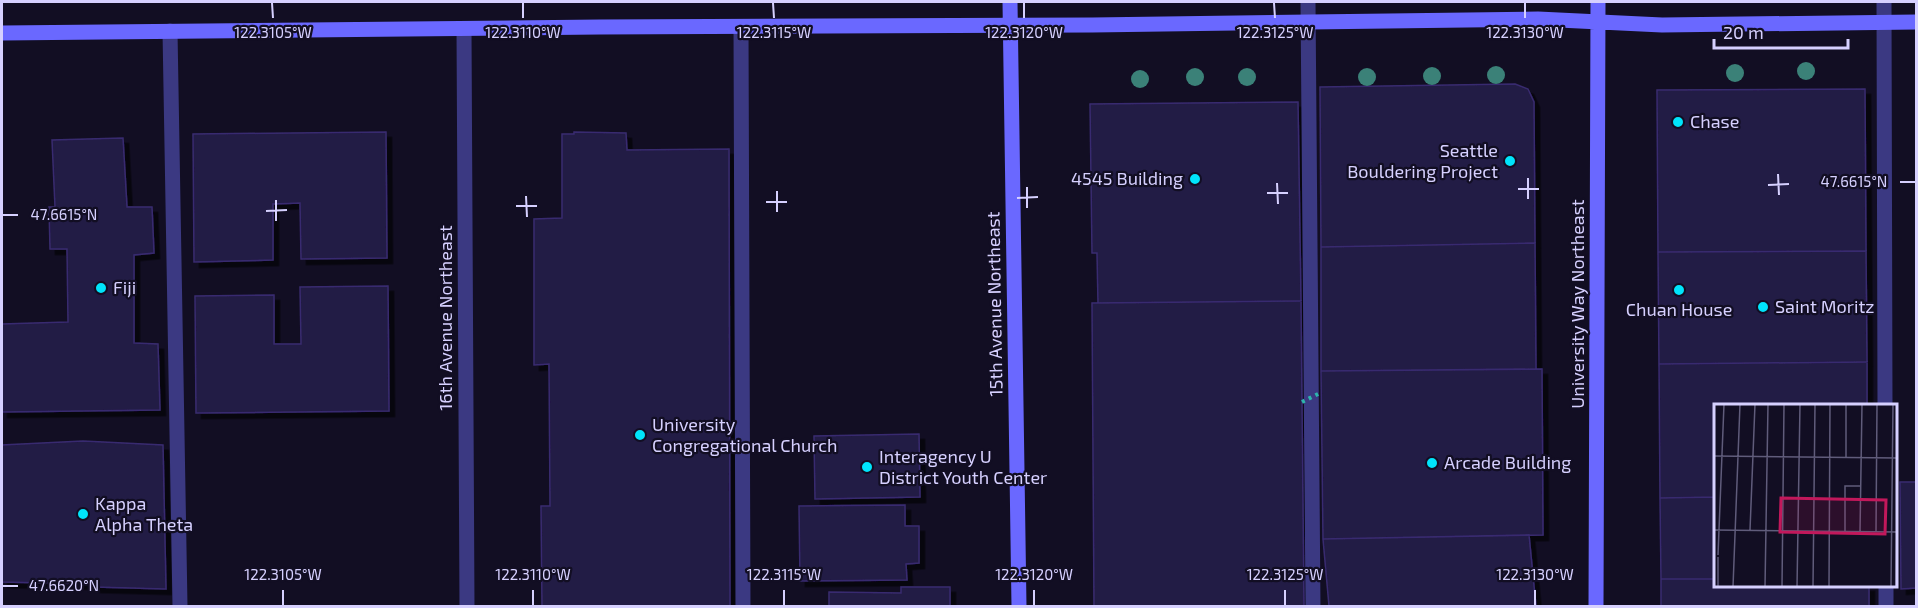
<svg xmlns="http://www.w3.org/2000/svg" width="1918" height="608" font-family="'Exo 2',sans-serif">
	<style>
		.building { fill: #221a44; stroke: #392c70; stroke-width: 1.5; filter: url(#shadow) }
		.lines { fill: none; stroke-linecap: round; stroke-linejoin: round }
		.lane { stroke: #3b3982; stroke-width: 15 }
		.street { stroke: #3b3982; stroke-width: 15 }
		.secondary { stroke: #6a68ff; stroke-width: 15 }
		.path-bridge { stroke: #2eb5ac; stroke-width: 4; stroke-dasharray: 3 4.5; stroke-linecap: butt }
		.tree { fill: #3b8178 }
		.ticks { fill: none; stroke: #d6d0ff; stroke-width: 2 }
		.poi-dot { fill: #00e4fb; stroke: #120e23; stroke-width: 2 }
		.labels { text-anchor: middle; stroke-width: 4.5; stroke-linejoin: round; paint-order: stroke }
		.poi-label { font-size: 18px; fill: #d6d0ff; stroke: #120e23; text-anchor: start }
		.street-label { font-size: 18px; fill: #d6d0ff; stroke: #120e23 }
		.inset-road { fill: none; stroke: #605c7b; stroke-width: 1.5 }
		.view { fill: #c2185b; fill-opacity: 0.15; stroke: #c2185b; stroke-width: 3 }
		.inset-edge { fill: none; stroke: #d6d0ff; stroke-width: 3 }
		.ticks-label { font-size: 15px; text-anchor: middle; fill: #d6d0ff; stroke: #120e23; stroke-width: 4.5; stroke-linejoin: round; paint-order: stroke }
	</style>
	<defs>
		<filter id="shadow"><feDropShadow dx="5.5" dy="5.5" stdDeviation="0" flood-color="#0009"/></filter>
	</defs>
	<rect width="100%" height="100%" fill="#120e23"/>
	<path class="building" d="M 1515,84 L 1528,89 L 1534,102 L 1535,243 L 1321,247 L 1320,87 Z
		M 1865,89 L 1866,251 L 1658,252 L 1657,90 Z
		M 1298,102 L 1301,301 L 1098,303 L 1097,253 L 1092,253 L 1090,104 Z
		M 386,132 L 387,258 L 301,259 L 300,203 L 273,204 L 273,260 L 194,262 L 193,134 Z
		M 574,132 L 626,133 L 627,150 L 729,149 L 730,606 L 542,606 L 541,506 L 550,506 L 549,364 L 534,365 L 534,219 L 562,218 L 562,134 L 574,134 Z
		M 123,138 L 127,207 L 152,207 L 154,253 L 134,255 L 134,343 L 158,344 L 160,410 L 2,412 L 2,324 L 68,322 L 67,249 L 50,249 L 49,207 L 55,207 L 52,140 Z
		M 1535,243 L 1536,369 L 1321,371 L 1321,247 Z
		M 1866,251 L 1867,362 L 1659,364 L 1658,252 Z
		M 388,286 L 389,411 L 196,413 L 195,296 L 274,295 L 274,344 L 301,344 L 300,287 Z
		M 1301,301 L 1304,606 L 1094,606 L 1092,303 Z
		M 1867,362 L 1867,406 L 1716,406 L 1716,497 L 1660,498 L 1659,364 Z
		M 1542,369 L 1543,535 L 1323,539 L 1321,371 Z
		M 919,434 L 920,497 L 815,499 L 814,436 Z
		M 83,441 L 163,445 L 166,589 L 95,587 L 95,584 L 2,582 L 2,445 Z
		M 1900,482 L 1916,482 L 1916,588 L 1901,589 Z
		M 1716,497 L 1716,579 L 1661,579 L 1660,498 Z
		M 905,505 L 905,526 L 919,526 L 919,563 L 906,564 L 907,580 L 800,581 L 799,506 Z
		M 1529,535 L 1536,606 L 1329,606 L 1323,539 Z
		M 1661,579 L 1716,579 L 1716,586 L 1869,586 L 1869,606 L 1661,606 Z
		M 901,587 L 950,587 L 950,606 L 829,606 L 829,592 L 901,593 Z"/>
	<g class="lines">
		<path class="lane" d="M 1308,2 L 1313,606
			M 1884,2 L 1885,406
			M 741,27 L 743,606
			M 170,31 L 180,606
			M 1886,586 L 1886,606"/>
		<path class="street" d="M 464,29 L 467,606"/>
		<path class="secondary" d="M 1010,2 L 1019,606
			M 2,33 L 600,27 L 1092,25 L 1538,19 L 1662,25 L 1916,22
			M 1596,606 L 1598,2"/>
		<path class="path-bridge" d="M 1302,402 L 1322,392"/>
	</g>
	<g class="tree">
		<circle cx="1806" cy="71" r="9"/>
		<circle cx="1735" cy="73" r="9"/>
		<circle cx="1496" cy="75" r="9"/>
		<circle cx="1432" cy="76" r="9"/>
		<circle cx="1195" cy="77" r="9"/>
		<circle cx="1247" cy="77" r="9"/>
		<circle cx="1367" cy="77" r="9"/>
		<circle cx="1140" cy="79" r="9"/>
	</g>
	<path class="ticks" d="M 272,3 L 273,18M 523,3 L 523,18M 773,3 L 774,18M 1024,3 L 1024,18M 1274,3 L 1275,18M 1525,3 L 1525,18M 1778,174 L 1779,195M 1528,178 L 1528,199M 1900,182 L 1915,182M 1277,183 L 1278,204M 1768,185 L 1789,184M 1027,187 L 1027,208M 1518,189 L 1539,189M 777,191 L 777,212M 1267,193 L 1288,193M 526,196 L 527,217M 1017,198 L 1038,197M 276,200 L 276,221M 766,202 L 787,202M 516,206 L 537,206M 266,211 L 287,210M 3,215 L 18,215M 3,586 L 18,586M 283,590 L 283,605M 533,590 L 533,605M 784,590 L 784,605M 1034,590 L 1034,605M 1285,590 L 1285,605M 1535,590 L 1535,605"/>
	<g class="poi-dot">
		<circle cx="1678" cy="122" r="6"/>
		<circle cx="1510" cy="161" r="6"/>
		<circle cx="1195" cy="179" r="6"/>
		<circle cx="101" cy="288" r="6"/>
		<circle cx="1679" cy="290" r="6"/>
		<circle cx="1763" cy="307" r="6"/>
		<circle cx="640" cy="435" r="6"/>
		<circle cx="1432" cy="463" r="6"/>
		<circle cx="867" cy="467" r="6"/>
		<circle cx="83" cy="514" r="6"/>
	</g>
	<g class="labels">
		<g class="poi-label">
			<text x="1690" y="128">Chase</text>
			<text x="1498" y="157" text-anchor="end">Seattle<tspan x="1498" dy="21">Bouldering Project</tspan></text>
			<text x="1183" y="185" text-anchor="end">4545 Building</text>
			<text x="113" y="294">Fiji</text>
			<text x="1775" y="313">Saint Moritz</text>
			<text x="1679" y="316" text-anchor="middle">Chuan House</text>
			<text x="652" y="431">University<tspan x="652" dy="21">Congregational Church</tspan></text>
			<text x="879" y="463">Interagency U<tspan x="879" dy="21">District Youth Center</tspan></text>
			<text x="1444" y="469">Arcade Building</text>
			<text x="95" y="510">Kappa<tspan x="95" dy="21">Alpha Theta</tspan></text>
		</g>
		<g class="street-label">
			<text transform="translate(995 304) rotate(-91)" y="6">15th Avenue Northeast</text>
			<text transform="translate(1578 304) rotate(-90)" y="6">University Way Northeast</text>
			<text transform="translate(446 318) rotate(-90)" y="6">16th Avenue Northeast</text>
		</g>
	</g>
	<g transform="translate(1714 404)">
		<rect width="183" height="183" fill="#120e23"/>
		<path class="inset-road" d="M 0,52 L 183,54M 132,53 L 132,0M 0,126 L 183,128M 36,126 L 41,0M 131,127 L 131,82 L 146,82M 146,128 L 148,0M 162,128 L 163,0M 4,151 L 10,0M 4,183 L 4,153M 19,183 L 26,0M 51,183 L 54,0M 68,183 L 70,0M 83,183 L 86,0M 99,183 L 101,0M 115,183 L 116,0M 177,183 L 179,0M 182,183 L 183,116"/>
		<path class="view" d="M 67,94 L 172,96 L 171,130 L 66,128 Z"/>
		<rect width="183" height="183" class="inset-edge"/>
	</g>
	<g class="ticks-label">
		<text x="273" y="38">122.3105°W</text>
		<text x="523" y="38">122.3110°W</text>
		<text x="774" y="38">122.3115°W</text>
		<text x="1024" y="38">122.3120°W</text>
		<text x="1275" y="38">122.3125°W</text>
		<text x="1525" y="38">122.3130°W</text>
		<text x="1854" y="187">47.6615°N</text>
		<text x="64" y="220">47.6615°N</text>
		<text x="283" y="580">122.3105°W</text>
		<text x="533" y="580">122.3110°W</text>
		<text x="784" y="580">122.3115°W</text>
		<text x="1034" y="580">122.3120°W</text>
		<text x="1285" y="580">122.3125°W</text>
		<text x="1535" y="580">122.3130°W</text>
		<text x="64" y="591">47.6620°N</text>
	</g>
	<rect width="1918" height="608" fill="none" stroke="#d6d0ff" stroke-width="6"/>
	<path d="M1714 39v9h134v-9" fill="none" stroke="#d6d0ff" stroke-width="3"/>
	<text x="1723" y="39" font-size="18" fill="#d6d0ff" stroke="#120e23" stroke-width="4.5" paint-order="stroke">20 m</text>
</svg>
